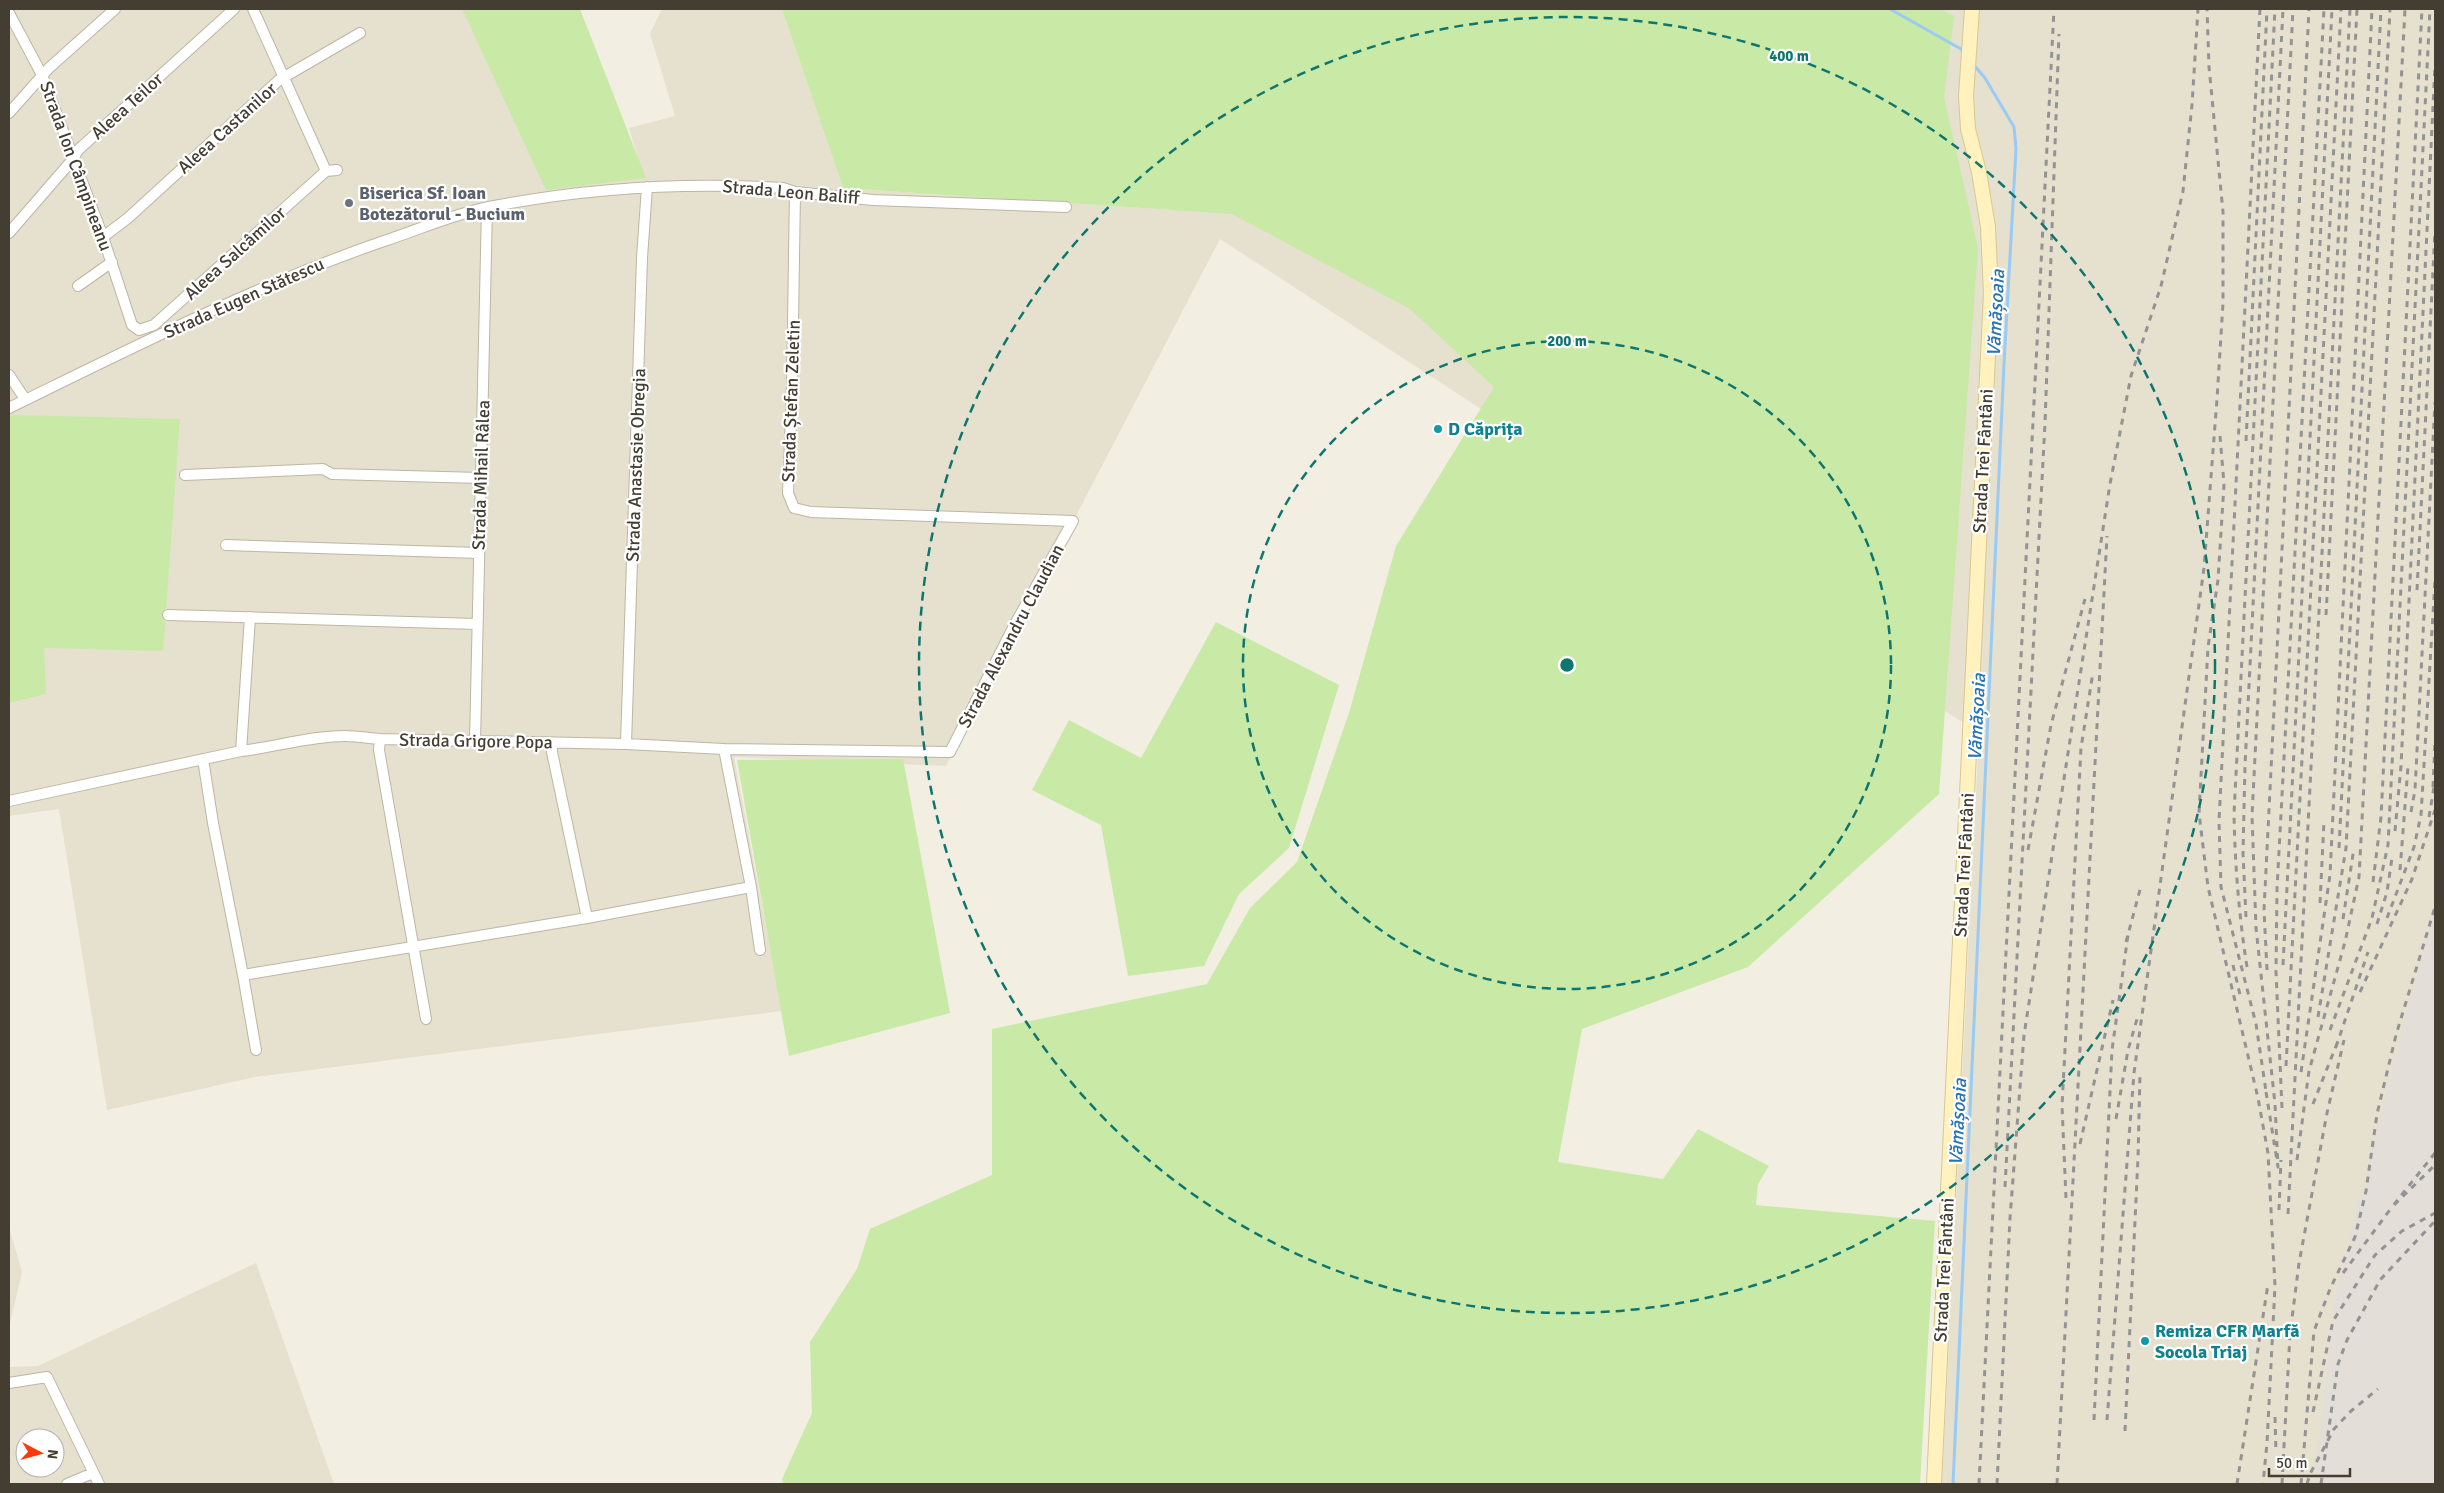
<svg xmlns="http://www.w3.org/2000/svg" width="2444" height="1493" font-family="Signika,sans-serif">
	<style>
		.residential { fill: #e6e0cf; fill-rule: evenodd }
		.industrial { fill: #e3ded7 }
		.green { fill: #c9e9a7 }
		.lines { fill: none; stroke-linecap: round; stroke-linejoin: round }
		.stream { stroke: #99cbf3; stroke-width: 3 }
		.minor-casing { stroke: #bdb6a4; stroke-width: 12 }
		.secondary-casing { stroke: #d8c790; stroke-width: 16 }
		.minor { stroke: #fff; stroke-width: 10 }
		.secondary { stroke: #fff2bf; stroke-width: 14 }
		.rail { stroke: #939393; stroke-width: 3; stroke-dasharray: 6 6; stroke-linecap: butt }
		.ring { fill: none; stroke: #0f766e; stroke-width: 2.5; stroke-dasharray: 9 6 }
		.worship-dot { fill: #6b7280; stroke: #fff; stroke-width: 2 }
		.culture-dot { fill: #0f9aa8; stroke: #fff; stroke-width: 2 }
		.labels { text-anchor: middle; stroke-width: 4.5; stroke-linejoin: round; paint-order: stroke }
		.street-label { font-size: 18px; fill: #433d32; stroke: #fff }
		.worship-label { font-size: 18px; font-weight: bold; fill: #5b616d; stroke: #fff; text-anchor: start }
		.culture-label { font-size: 18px; font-weight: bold; fill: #0d838f; stroke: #fff; text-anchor: start }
		.water-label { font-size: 19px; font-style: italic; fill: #2773b4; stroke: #fff }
		.centre { fill: #0f766e; stroke: #fff; stroke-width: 2.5 }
		.ring-label { font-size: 15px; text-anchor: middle; font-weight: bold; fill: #0f766e; stroke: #fff; stroke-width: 4.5; stroke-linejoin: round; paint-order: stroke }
	</style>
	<rect width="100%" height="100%" fill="#f2eee2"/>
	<path class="residential" d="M 9,9 L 463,9 L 642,171 L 629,128 L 675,116 L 650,34 L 662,9 L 782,9 L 843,188 L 1175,210 L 1138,9 L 2435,9 L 2435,1484 L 1942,1484 L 1979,733 L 1220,239 L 946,766 L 734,757 L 782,1011 L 255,1077 L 107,1110 L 59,809 L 9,816 Z
		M 9,1227 L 22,1272 L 9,1328 Z
		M 256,1263 L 334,1484 L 9,1484 L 9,1367 L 38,1366 ZM 25,1438 L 55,1438 L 55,1468 L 25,1468 Z"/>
	<path class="industrial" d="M 2435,902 L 2435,1484 L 2314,1484 L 2336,1293 Z"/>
	<path class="green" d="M 462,9 L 580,9 L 646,178 L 546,190 Z
		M 782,9 L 1940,9 L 1954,16 L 1944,97 L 1978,248 L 1939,794 L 1748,967 L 1582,1029 L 1558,1162 L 1663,1179 L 1698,1129 L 1769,1166 L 1758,1184 L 1756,1205 L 1935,1221 L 1920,1484 L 783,1484 L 782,1479 L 812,1413 L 810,1342 L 857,1269 L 870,1229 L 992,1175 L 992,1029 L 1207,984 L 1250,908 L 1297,862 L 1349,713 L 1396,546 L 1494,387 L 1410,309 L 1232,214 L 843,188 Z
		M 13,415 L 180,419 L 163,651 L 44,648 L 46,694 L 9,703 L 9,417 Z
		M 1216,622 L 1339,685 L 1289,848 L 1239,894 L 1204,966 L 1128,976 L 1101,825 L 1032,790 L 1069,720 L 1141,758 Z
		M 903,759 L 950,1013 L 789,1056 L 737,760 Z"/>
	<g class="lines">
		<path class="stream" d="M 1890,9 L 1961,49 L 1964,54
			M 1953,1484 L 2004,364 L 2016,149 L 2014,127 L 1985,78 L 1973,64"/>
		<g class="minor-casing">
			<path id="minor" d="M 253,9 L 326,171
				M 9,13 L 42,75 L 103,237 L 132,325 L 139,330 L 154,325 L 326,171 L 337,170
				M 9,113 L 49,68 L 115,9
				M 9,233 L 74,158 L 77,151 L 234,9
				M 103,237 L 128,218 L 279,80 L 360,33
				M 78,286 L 112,262
				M 9,375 L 25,399
				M 9,408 C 132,348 254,286 384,241 C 418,230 453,214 489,207 C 586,188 685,182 783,188 L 795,192 L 873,200 L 1066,207
				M 185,475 L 323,469 L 332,474 L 480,478
				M 226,545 L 479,553
				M 168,615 L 477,624
				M 380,739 L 379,750 L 426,1019
				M 475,742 L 487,208
				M 552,743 L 552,752 L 587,918
				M 626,744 L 642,258 L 647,187
				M 724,749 L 751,887 L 760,950
				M 241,751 L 250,617
				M 203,759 L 213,823 L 243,975 L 256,1050
				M 9,801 L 241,751 C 276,747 310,736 345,736 C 356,736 368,738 380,739 L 626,744 L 724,749 L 950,752 L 1015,624 L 1073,521 L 811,512 L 794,508 L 788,493 L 792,387 L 795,192
				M 243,975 L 587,918 L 751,887
				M 9,1383 L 47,1377 L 99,1484
				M 67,1484 L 93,1473"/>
		</g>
		<g class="secondary-casing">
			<path id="secondary" d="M 1934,1484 L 1991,293 L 1988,227 L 1979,172 L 1968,129 L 1966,96 L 1972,9"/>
		</g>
		<use href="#minor" class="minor"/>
		<use href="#secondary" class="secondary"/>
		<path class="rail" d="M 2260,9 L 2219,821 L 2221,887 L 2256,1024 L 2267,1098
			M 2220,436 L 2224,484 L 2218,580 L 2208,647 L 2199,813 L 2208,887 L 2258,1098 L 2268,1153 L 2275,1286 L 2267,1443 L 2263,1484
			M 2246,441 L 2267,9
			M 2417,590 L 2435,230
			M 2326,615 L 2357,9
			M 2433,787 L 2435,740
			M 2411,812 L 2415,790 L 2435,402
			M 2429,817 L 2435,781
			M 2395,831 L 2401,766 L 2435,65
			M 2339,848 L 2381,9
			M 2028,850 L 2051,725 L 2085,599
			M 2400,870 L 2408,767
			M 2373,882 L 2381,817 L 2422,9
			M 2320,903 L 2324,821
			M 2246,917 L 2243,853 L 2245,765 L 2283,9
			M 2387,918 L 2414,847 L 2421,815 L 2435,580
			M 2343,919 L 2354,848
			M 2377,924 L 2387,892 L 2392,858
			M 2126,942 L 2141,886
			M 2233,965 L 2241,999
			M 2283,965 L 2332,9
			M 2247,967 C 2239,916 2235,866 2234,814 L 2275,9
			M 2267,970 L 2264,910 L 2309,9
			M 2360,992 L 2412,879 L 2435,810
			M 2318,1017 L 2346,848 L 2390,9
			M 2330,1030 L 2372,918 L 2388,845 L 2430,9
			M 2336,1047 L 2368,952
			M 2286,1066 L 2341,9
			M 2301,1072 L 2330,875 L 2372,9
			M 2266,1092 L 2278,1167 L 2275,1104 L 2256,928 L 2252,816 L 2293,9
			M 2313,1104 L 2338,1041
			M 2282,1108 L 2276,972 L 2277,889 L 2324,9
			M 2116,1119 L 2128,1050 L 2137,1019
			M 2080,1144 L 2113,1000
			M 2435,1153 L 2392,1207 L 2435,1165
			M 2297,1160 L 2309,1071 L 2345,942 L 2359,877 L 2405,9
			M 2005,1187 L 2045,423 L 2059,34
			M 2066,1198 L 2062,1106 L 2081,748 L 2093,672
			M 2279,1210 L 2281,1160
			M 2288,1214 L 2350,9
			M 2343,1273 L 2392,1207
			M 2313,1412 L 2333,1321 L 2375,1255 L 2402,1231 L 2435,1213
			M 2275,1417 L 2276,1453
			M 2094,1420 L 2112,1050 L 2128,935
			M 2107,1420 L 2134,1073 L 2204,568 L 2217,399 L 2223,303 L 2223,212 L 2209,67 L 2207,9
			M 2125,1431 L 2138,1158 L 2140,1074
			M 1979,1484 L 2054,9
			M 1997,1484 L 2010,1218 L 2024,1035 L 2110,484 L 2131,376 L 2161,286 L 2183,191 L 2192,105 L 2198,9
			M 2057,1484 L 2107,536
			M 2237,1484 L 2268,1284
			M 2282,1484 L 2290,1334 L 2299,1263 L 2327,1113 L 2344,1040
			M 2301,1484 L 2314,1331 L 2330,1289 L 2355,1237 L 2366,1191 L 2377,1114 L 2396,1035 L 2435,907
			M 2307,1484 L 2310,1474 L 2334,1429 L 2351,1411 L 2378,1389
			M 2321,1484 L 2338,1364 L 2347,1340 L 2380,1280 L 2435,1221"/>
	</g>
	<g class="ring">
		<circle cx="1567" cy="665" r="324"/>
		<circle cx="1567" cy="665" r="648"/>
	</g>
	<circle class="worship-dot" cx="349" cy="203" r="5"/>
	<g class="culture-dot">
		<circle cx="1438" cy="429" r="5"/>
		<circle cx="2145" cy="1341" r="5"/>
	</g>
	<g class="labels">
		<g class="street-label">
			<text transform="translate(127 106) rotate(-42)" y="6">Aleea Teilor</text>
			<text transform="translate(227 128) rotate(-42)" y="6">Aleea Castanilor</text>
			<text transform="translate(76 166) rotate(70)" y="6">Strada Ion Câmpineanu</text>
			<text transform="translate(791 192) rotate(5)" y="6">Strada Leon Baliff</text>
			<text transform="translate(235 253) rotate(-42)" y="6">Aleea Salcâmilor</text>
			<text transform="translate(244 298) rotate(-24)" y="6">Strada Eugen Stătescu</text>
			<text transform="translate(791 401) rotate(-88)" y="6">Strada Ștefan Zeletin</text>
			<text transform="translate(1983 461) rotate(-87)" y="6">Strada Trei Fântâni</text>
			<text transform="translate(636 465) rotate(-88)" y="6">Strada Anastasie Obregia</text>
			<text transform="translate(481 475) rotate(-88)" y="6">Strada Mihail Râlea</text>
			<text transform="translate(1011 636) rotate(-62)" y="6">Strada Alexandru Claudian</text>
			<text transform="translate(476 741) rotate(1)" y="6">Strada Grigore Popa</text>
			<text transform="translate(1964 865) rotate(-87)" y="6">Strada Trei Fântâni</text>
			<text transform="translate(1944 1270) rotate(-87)" y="6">Strada Trei Fântâni</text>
		</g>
		<g class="worship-label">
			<text x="359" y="199">Biserica Sf. Ioan<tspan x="359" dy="21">Botezătorul - Bucium</tspan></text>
		</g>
		<g class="culture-label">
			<text x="1448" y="435">D Căprița</text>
			<text x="2155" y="1337">Remiza CFR Marfă<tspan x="2155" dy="21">Socola Triaj</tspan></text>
		</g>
		<g class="water-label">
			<text transform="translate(1995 313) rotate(-87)" y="7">Vămășoaia</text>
			<text transform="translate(1976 717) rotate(-87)" y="7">Vămășoaia</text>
			<text transform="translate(1957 1122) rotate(-87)" y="7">Vămășoaia</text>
		</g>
	</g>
	<circle cx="1567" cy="665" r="8" class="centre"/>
	<g class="ring-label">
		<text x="1789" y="61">400 m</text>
		<text x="1567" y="346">200 m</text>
	</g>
	<rect width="2444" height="1493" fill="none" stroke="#433d32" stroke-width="20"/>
	<g transform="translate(40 1453) rotate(96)"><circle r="24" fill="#ffffff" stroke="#b4b1ad"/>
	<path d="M0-4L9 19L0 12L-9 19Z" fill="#ff380c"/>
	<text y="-8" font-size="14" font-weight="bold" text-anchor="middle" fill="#433d32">N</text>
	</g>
	<path d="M2269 1468v8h81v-8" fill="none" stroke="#433d32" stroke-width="2.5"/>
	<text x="2276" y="1468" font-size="15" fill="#433d32" stroke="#ffffff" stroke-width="4" paint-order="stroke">50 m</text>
</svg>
